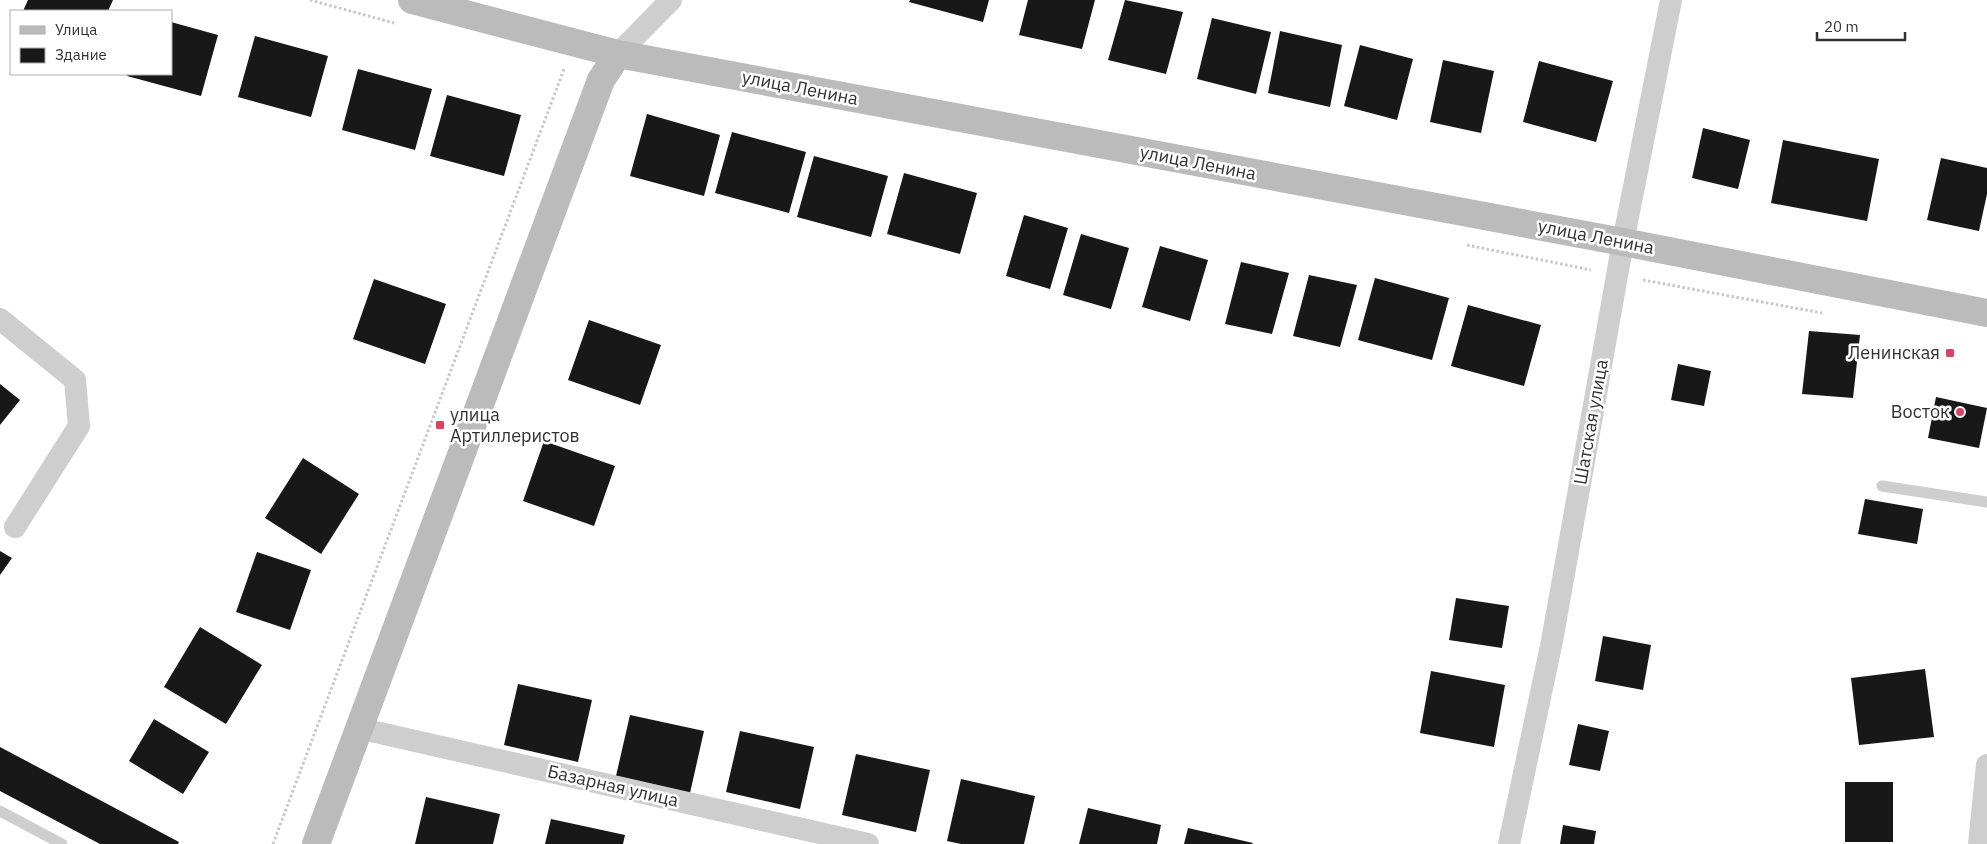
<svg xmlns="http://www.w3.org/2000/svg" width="1987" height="844" font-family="'IBM Plex Sans',sans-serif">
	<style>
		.building { fill: #181818 }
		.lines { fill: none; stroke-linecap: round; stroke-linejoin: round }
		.path { stroke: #c8c8c8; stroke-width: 3; stroke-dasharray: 2.5 2.5; stroke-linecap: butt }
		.lane { stroke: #cecece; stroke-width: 11 }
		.street { stroke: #cecece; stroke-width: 22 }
		.secondary { stroke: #bbb; stroke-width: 28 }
		.poi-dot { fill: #d94262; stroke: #fff; stroke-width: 2 }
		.labels { text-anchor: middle; stroke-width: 5; stroke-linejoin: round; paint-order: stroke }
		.street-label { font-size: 18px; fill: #313131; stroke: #fff }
		.poi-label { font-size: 18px; fill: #313131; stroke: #fff; text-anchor: end }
	</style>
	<rect width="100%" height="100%" fill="#fff"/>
	<path class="building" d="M 28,0 L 113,0 L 108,11 L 23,11 Z
		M 910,0 L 989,0 L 983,22 L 909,2 Z
		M 1028,0 L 1095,0 L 1082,49 L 1019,35 Z
		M 1125,0 L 1183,12 L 1166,74 L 1108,60 Z
		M 1212,18 L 1271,32 L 1256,94 L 1197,79 Z
		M 171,22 L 218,35 L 201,96 L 127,76 L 128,74 L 171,74 Z
		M 1280,31 L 1342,45 L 1330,107 L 1268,93 Z
		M 255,36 L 328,56 L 311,117 L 238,97 Z
		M 1360,45 L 1413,59 L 1397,120 L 1344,106 Z
		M 1443,60 L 1494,71 L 1481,133 L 1430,122 Z
		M 1539,61 L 1613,81 L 1596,142 L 1523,122 Z
		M 358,69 L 432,89 L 415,150 L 342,130 Z
		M 447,95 L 521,115 L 504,176 L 430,156 Z
		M 647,114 L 720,135 L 704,196 L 630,176 Z
		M 1703,128 L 1750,140 L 1738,189 L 1692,178 Z
		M 732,132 L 806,152 L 789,213 L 715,193 Z
		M 1783,140 L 1879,159 L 1867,221 L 1771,203 Z
		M 814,156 L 888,176 L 871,237 L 797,217 Z
		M 1941,158 L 1987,168 L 1987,194 L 1979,231 L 1927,220 Z
		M 904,173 L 977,193 L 960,254 L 887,234 Z
		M 1024,215 L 1068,228 L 1050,289 L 1006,276 Z
		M 1081,234 L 1129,248 L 1111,309 L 1063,295 Z
		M 1160,246 L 1208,260 L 1190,321 L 1142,307 Z
		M 1241,262 L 1289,273 L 1272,334 L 1225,324 Z
		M 1309,275 L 1357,285 L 1340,347 L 1293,336 Z
		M 1375,278 L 1449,298 L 1432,360 L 1358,340 Z
		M 374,279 L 446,304 L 425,364 L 353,339 Z
		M 1468,305 L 1541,325 L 1524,386 L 1451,366 Z
		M 589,320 L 661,345 L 640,405 L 568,380 Z
		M 1809,331 L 1860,335 L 1853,398 L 1802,394 Z
		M 1678,364 L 1711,371 L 1704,406 L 1671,400 Z
		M 0,384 L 20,400 L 0,425 Z
		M 1936,397 L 1987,408 L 1979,448 L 1928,438 Z
		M 544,441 L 615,466 L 594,526 L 523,501 Z
		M 303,458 L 359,494 L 321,554 L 265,518 Z
		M 1865,499 L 1923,509 L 1917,544 L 1858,534 Z
		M 0,551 L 12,558 L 0,575 Z
		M 257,552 L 311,570 L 290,630 L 236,612 Z
		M 1456,598 L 1509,606 L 1502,648 L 1449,640 Z
		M 200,627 L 262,665 L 226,724 L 164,687 Z
		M 1603,636 L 1651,645 L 1643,690 L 1595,681 Z
		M 1925,669 L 1934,737 L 1859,745 L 1851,678 Z
		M 1431,671 L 1505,685 L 1494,747 L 1420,733 Z
		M 518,684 L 592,700 L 578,762 L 504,745 Z
		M 630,715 L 704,731 L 690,793 L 616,776 Z
		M 154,719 L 209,752 L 183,794 L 129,761 Z
		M 1578,724 L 1609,731 L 1600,771 L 1569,765 Z
		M 740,731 L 814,747 L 800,809 L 726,792 Z
		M 0,747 L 179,842 L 178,844 L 100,844 L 0,791 Z
		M 856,754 L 930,770 L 916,832 L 842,815 Z
		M 961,779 L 1035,796 L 1024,844 L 961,844 L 947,841 Z
		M 1845,782 L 1893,782 L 1893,842 L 1845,842 Z
		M 426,797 L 500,814 L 493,844 L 415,844 Z
		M 1088,808 L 1161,825 L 1157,844 L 1079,844 Z
		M 551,819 L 625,835 L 623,844 L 545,844 Z
		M 1563,825 L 1596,831 L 1594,844 L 1560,844 Z
		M 1188,828 L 1253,843 L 1252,844 L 1184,844 Z"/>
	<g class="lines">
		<path class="path" d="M 310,0 L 394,23
			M 1467,245 L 1591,270
			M 1643,280 L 1822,313
			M 273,844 L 564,69"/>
		<path class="lane" d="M 1882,486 L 1987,502
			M 0,811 L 62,844"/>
		<path class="street" d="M 618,54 L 671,0
			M 0,319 L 75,380 L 79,426 L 15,527
			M 358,728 L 868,844
			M 1509,844 L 1552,641 L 1623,242 L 1671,0
			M 1979,844 L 1987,765"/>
		<path class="secondary" d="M 412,0 L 618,54 L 1623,242 L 1987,313
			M 316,844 L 601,80 L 618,54"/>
	</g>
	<g class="poi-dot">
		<rect x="1945" y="348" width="10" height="10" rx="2.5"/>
		<circle cx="1960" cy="412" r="5"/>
		<rect x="435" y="420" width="10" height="10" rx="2.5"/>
	</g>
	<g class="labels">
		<g class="street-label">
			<text transform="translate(800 88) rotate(11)" y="6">улица Ленина</text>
			<text transform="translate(1198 163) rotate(11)" y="6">улица Ленина</text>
			<text transform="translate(1596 237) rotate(11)" y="6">улица Ленина</text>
			<text transform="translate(1591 422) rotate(-80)" y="6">Шатская улица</text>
			<text transform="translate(613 786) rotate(13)" y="6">Базарная улица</text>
		</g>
		<g class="poi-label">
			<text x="1940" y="359">Ленинская</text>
			<text x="1950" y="418">Восток</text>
			<text x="450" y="421" text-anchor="start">улица<tspan x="450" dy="21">Артиллеристов</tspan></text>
		</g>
	</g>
	<rect x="10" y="10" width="162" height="65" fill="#ffffff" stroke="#adadad"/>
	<rect x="20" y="26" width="25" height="8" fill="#bbbbbb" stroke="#adadad"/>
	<text x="55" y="35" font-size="15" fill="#313131">Улица</text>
	<rect x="20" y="48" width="25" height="15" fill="#181818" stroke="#adadad"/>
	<text x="55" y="60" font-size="15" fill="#313131">Здание</text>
	<path d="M1817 32v8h88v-8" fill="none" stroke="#313131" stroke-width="2.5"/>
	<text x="1824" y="32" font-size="15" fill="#313131" stroke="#ffffff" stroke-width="4" paint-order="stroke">20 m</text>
</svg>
